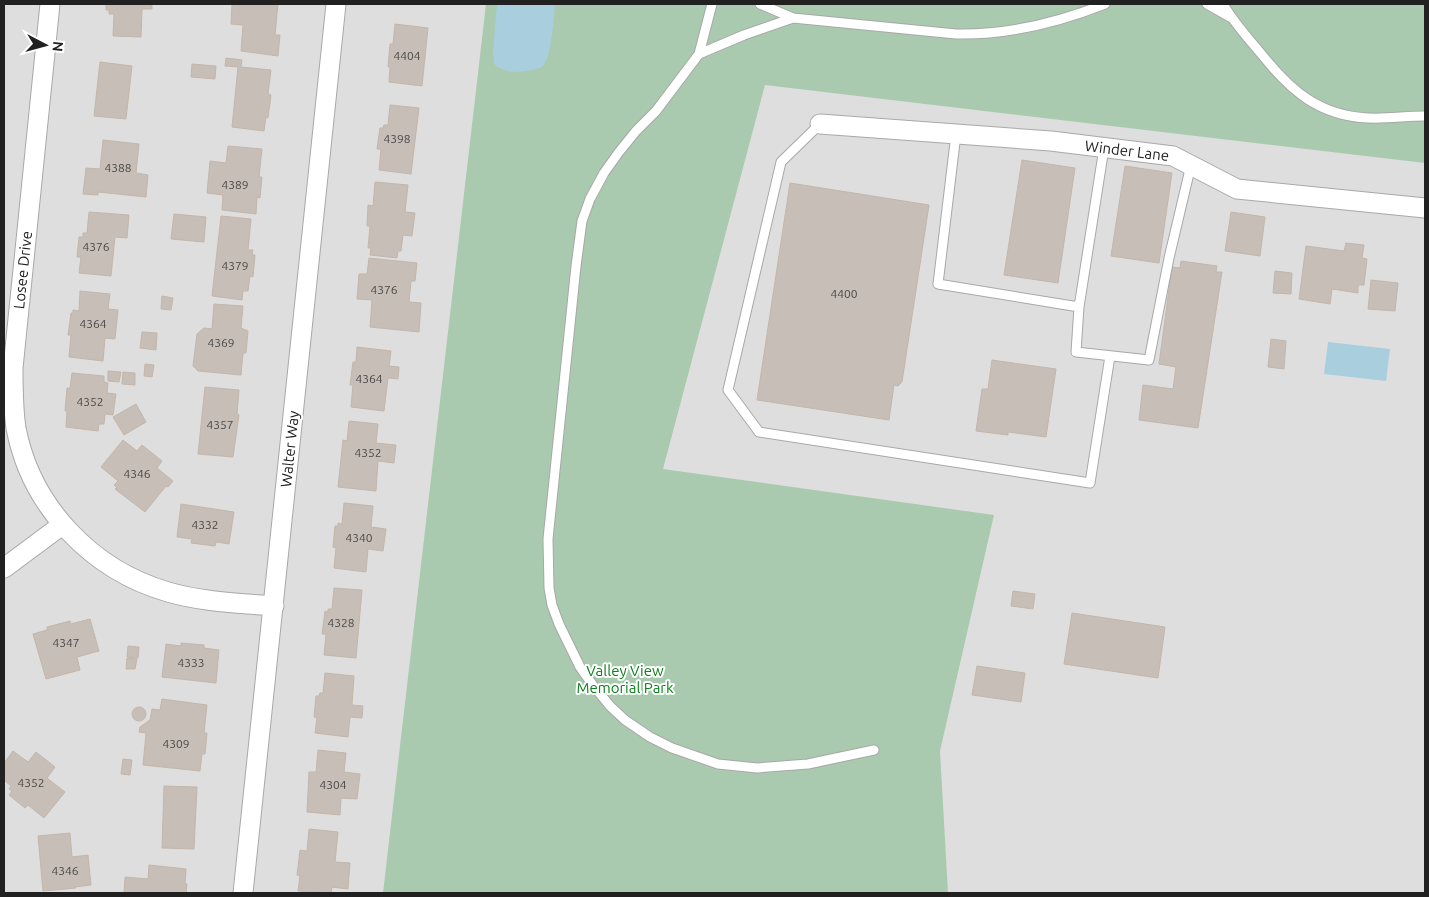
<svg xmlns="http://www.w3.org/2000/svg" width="1429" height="897" font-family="Ubuntu,sans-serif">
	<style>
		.residential { fill: #dfdede }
		.cemetery { fill: #a9caaf }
		.water { fill: #a9cfde }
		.building { fill: #c6beb7; stroke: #c3b6aa }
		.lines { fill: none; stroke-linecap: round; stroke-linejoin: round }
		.service-casing { stroke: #a8a8a8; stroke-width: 11 }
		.minor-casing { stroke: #a8a8a8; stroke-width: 21 }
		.service { stroke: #fff; stroke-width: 9 }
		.minor { stroke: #fff; stroke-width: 19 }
		.labels { text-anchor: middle; stroke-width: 4; stroke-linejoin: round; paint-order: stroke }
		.number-label { font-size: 12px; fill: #4a4846 }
		.street-label { font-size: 15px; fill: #212121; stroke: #fff }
		.park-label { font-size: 15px; fill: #0e801d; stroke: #fff }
	</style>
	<rect width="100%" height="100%" fill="#f1eee8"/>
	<path class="residential" d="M 4,4 L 1425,4 L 1425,893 L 4,893 Z"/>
	<path class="cemetery" d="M 486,4 L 1425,4 L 1425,163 L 765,85 L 663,469 L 994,515 L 940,751 L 948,893 L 383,893 Z"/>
	<path class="water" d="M 497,4 L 555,4 C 554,16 551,59 543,66 C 538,70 530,70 524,71 C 512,73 503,71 494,64 L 493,52 Z
		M 1328,342 L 1390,349 L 1386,381 L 1324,374 Z"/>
	<path class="building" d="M 106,4 L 152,4 L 152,9 L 142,9 L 141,37 L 113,36 L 114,14 L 109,14 L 109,10 L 106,10 Z
		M 232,4 L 278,4 L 275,35 L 280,35 L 278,56 L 241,51 L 243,25 L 231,24 Z
		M 395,24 L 428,28 L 422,86 L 389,82 L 390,67 L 388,67 L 390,44 L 393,44 Z
		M 226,58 L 242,60 L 241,67 L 271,70 L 268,94 L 271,95 L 268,118 L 266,117 L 264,131 L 232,127 L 238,67 L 225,66 Z
		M 100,62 L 132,66 L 126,119 L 94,116 Z
		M 192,64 L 216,66 L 215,79 L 191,77 Z
		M 390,105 L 419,108 L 411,174 L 379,170 L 381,149 L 377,149 L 380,128 L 383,128 L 384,125 L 388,125 Z
		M 103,140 L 139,144 L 136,173 L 148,175 L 146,197 L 98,192 L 98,195 L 83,194 L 86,168 L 100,169 Z
		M 228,146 L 262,149 L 259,177 L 262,177 L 260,198 L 257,197 L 256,214 L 222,210 L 223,195 L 207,193 L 210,161 L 226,163 Z
		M 1022,160 L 1075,168 L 1058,283 L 1004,275 Z
		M 1125,166 L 1172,173 L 1159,263 L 1111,256 Z
		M 375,182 L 408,185 L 405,212 L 415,213 L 412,236 L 403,235 L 401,251 L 398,251 L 397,258 L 370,255 L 371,248 L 368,248 L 370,226 L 367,226 L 368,205 L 373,206 Z
		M 790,183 L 929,205 L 902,382 L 898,386 L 894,385 L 889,420 L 757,400 Z
		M 89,212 L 129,215 L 127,238 L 115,237 L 111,276 L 79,273 L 81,257 L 77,257 L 79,237 L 83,237 L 83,233 L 87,233 Z
		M 1231,212 L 1265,217 L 1260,256 L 1225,251 Z
		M 174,214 L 206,217 L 204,242 L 171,239 Z
		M 221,216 L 251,219 L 248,250 L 253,250 L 252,255 L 255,255 L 253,277 L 250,276 L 248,291 L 243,291 L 242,300 L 212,296 Z
		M 1346,243 L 1364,245 L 1362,258 L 1367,259 L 1364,285 L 1358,285 L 1358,293 L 1332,289 L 1330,304 L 1299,299 L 1306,246 L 1344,251 Z
		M 369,258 L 417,263 L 415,281 L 411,281 L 409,302 L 421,303 L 419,332 L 370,327 L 372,300 L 357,299 L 359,274 L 367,274 Z
		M 1181,261 L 1217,266 L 1216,272 L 1222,272 L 1198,428 L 1139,420 L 1143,385 L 1173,389 L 1176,367 L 1159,364 L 1172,267 L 1180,268 Z
		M 1275,271 L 1292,273 L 1291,294 L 1273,293 Z
		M 1371,280 L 1398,283 L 1395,311 L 1368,309 Z
		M 80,291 L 110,294 L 108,309 L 118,310 L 115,339 L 105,338 L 103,361 L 69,357 L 71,335 L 68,335 L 71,313 L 73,313 L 73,310 L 79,311 Z
		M 162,296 L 173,298 L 171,310 L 161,309 Z
		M 214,304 L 243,306 L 241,328 L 248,331 L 246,353 L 243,353 L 241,375 L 198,371 L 193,366 L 197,334 L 204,328 L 212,329 Z
		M 142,332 L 157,333 L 156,350 L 140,348 Z
		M 1271,339 L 1286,341 L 1284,369 L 1268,367 Z
		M 357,347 L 391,351 L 389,366 L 399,367 L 398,379 L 388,378 L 384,411 L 351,407 L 353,385 L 350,385 L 353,362 L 356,362 Z
		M 992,360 L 1056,369 L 1046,437 L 1008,432 L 1008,435 L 976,431 L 982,389 L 988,389 Z
		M 145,364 L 154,365 L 152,377 L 144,376 Z
		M 108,371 L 121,372 L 119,382 L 108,381 Z
		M 123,372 L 135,373 L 135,385 L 122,384 Z
		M 72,373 L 104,376 L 104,382 L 108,383 L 107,393 L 116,394 L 113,415 L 105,414 L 104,424 L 99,424 L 98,431 L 66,427 L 67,411 L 65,411 L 67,388 L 70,388 Z
		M 205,387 L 239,390 L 237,414 L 239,415 L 233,457 L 198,454 Z
		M 136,404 L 146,422 L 124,435 L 113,417 Z
		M 349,421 L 378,424 L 376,443 L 396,445 L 394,463 L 378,461 L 376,491 L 338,487 L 343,440 L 347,441 Z
		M 123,440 L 137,451 L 142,445 L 162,461 L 157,468 L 173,481 L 168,487 L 166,486 L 145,512 L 115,489 L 117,488 L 114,485 L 118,481 L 101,467 Z
		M 344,503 L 373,506 L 371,527 L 386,529 L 383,551 L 368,549 L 366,572 L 334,568 L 336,548 L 333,547 L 335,526 L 338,526 L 338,523 L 342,524 Z
		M 181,504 L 234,512 L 229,544 L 216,542 L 215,546 L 191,543 L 192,539 L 177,537 Z
		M 334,588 L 362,590 L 356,658 L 324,655 L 326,634 L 322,634 L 325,611 L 328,612 L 328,609 L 332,609 Z
		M 1013,591 L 1035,594 L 1033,609 L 1011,606 Z
		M 1072,613 L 1165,627 L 1158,678 L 1064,664 Z
		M 90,619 L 99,651 L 77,657 L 80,670 L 46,679 L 33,634 L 47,630 L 47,627 L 70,621 L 71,624 Z
		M 181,643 L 204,645 L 204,648 L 219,650 L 216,683 L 162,677 L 166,644 L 181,646 Z
		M 128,646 L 139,647 L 138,658 L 127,657 Z
		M 127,658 L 137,659 L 135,669 L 126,669 Z
		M 977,666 L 1025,673 L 1021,702 L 972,695 Z
		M 325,673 L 354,676 L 352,705 L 363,706 L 362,718 L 350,717 L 348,737 L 315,733 L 317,718 L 314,717 L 316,696 L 319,696 L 320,693 L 323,693 Z
		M 162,699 L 207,705 L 204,733 L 207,733 L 205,754 L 202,754 L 200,771 L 143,765 L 146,733 L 139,732 L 140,727 L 150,720 L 152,709 L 160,710 Z
		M132 714a7 7 0 1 1 14 0a7 7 0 1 1-14 0Z
		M 318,750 L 346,753 L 344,772 L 360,774 L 357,799 L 341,798 L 340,815 L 307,812 L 309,772 L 316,772 Z
		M 13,751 L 28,762 L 36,752 L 55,767 L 47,778 L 65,792 L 44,818 L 28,805 L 25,808 L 9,795 L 12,791 L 9,789 L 11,786 L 4,780 L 4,763 Z
		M 123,759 L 132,760 L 130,775 L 121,774 Z
		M 164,786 L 197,787 L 194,849 L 162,848 Z
		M 309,829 L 338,832 L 335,862 L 350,863 L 348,889 L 332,887 L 331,893 L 298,891 L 300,876 L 297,875 L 300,850 L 307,851 Z
		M 70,833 L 72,857 L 88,855 L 91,885 L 75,887 L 76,888 L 43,891 L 38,836 Z
		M 149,865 L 186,869 L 185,884 L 187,884 L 186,893 L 124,893 L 125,877 L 148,879 Z"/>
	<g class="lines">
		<g class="service-casing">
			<path id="service" d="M 712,4 L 699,54 L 656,111 L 636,131 L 619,152 L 604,173 L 590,199 L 582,221 L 576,266 L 548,539 L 549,588 L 552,605 L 559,624 L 580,667 L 592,684 L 610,706 L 625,720 L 650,737 L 672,748 L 718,764 L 757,768 L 808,764 L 874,750
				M 760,4 L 793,18 L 956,34 C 1009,35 1057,23 1105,4
				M 1207,4 L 1230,17
				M 1223,4 C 1234,23 1249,39 1263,56 C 1291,91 1320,116 1368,118 C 1387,119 1406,116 1425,116
				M 699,54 L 744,35 L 793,18
				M 820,124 L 781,162 L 728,390 L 759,432 L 1090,483 L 1110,356
				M 956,134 L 938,284 L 1079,307 L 1104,148
				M 1079,307 L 1076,352 L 1149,360 L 1169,258 L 1191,165"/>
		</g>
		<g class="minor-casing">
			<path id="minor" d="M 50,4 L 13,368 C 13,388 13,408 16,428 C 31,507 92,570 168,592 C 202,602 238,603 274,606
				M 820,124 L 1051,141 L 1173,156 L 1237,189 L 1425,208
				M 4,568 L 62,525
				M 243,893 L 336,4"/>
		</g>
		<use href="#service" class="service"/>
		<use href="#minor" class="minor"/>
	</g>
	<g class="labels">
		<g class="number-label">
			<text x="407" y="60">4404</text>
			<text x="397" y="143">4398</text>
			<text x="118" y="172">4388</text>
			<text x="235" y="189">4389</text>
			<text x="96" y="251">4376</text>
			<text x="235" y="270">4379</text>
			<text x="384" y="294">4376</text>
			<text x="844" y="298">4400</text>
			<text x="93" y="328">4364</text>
			<text x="221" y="347">4369</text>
			<text x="369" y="383">4364</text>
			<text x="90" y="406">4352</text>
			<text x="220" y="429">4357</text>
			<text x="368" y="457">4352</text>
			<text x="137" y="478">4346</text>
			<text x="205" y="529">4332</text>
			<text x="359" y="542">4340</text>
			<text x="341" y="627">4328</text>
			<text x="66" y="647">4347</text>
			<text x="191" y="667">4333</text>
			<text x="176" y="748">4309</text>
			<text x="31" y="787">4352</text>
			<text x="333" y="789">4304</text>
			<text x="65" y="875">4346</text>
		</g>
		<g class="street-label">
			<text transform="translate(1127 151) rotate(7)" y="5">Winder Lane</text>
			<text transform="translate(23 270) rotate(-84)" y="5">Losee Drive</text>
			<text transform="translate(290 449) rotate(-84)" y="5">Walter Way</text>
		</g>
		<g class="park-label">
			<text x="625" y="676">Valley View<tspan x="625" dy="17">Memorial Park</tspan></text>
		</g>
	</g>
	<rect width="1429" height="897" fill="none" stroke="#212121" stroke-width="10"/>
	<g transform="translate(45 45) rotate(96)" stroke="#ffffff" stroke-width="4" paint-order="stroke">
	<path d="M0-4L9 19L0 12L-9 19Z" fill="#212121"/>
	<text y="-8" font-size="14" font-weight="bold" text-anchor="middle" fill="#212121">N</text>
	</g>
</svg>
